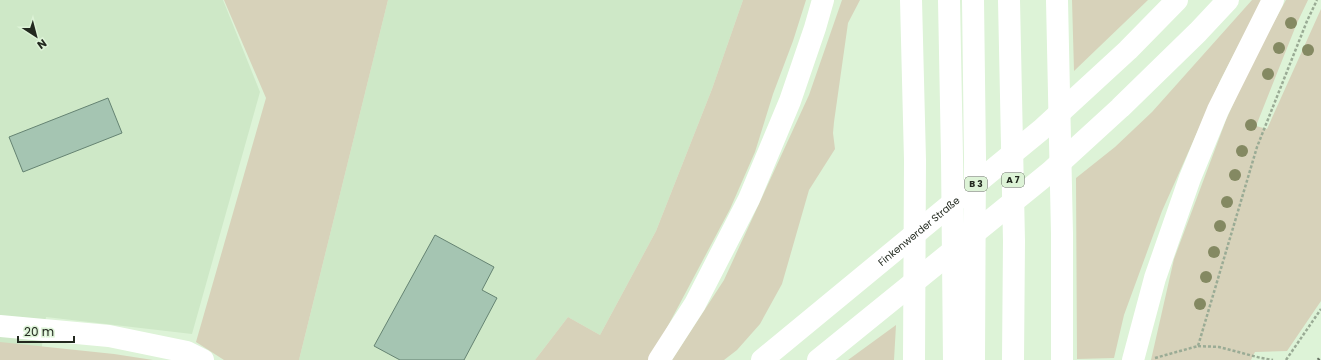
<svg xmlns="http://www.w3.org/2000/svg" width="1321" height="360" font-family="Poppins,sans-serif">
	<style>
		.built { fill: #cee8c7 }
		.green { fill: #d7d2ba }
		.building { fill: #a5c5b2; stroke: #658372 }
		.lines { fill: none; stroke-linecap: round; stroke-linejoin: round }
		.path { stroke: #9aab95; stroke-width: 2.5; stroke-dasharray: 3 2; stroke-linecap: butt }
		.minor { stroke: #fff; stroke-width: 22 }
		.major { stroke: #fff; stroke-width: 22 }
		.highway { stroke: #fff; stroke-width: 22 }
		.rail { stroke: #687464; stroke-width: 3; stroke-dasharray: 2 4; stroke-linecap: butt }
		.tree { fill: #848962 }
		.labels { text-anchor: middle; stroke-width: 3; stroke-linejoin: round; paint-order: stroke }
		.shield { fill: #ddf3d7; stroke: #5a6656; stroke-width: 1 }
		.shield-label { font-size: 9px; font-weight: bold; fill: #22291f }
		.street-label { font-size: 10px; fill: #22291f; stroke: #ddf3d7 }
	</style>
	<rect width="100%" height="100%" fill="#ddf3d7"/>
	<path class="built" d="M 0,0 L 223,0 L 260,92 L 192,334 L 46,317 L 40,360 L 0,360 Z
		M 388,0 L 743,0 L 712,89 L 656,231 L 600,335 L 568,317 L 535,360 L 299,360 Z"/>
	<path class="green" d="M 224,0 L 388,0 L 299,360 L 224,360 L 196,342 L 266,98 Z
		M 743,0 L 806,0 L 793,41 L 773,94 L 755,152 L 730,209 L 661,339 L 648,360 L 535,360 L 568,317 L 600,335 L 656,231 L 712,89 Z
		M 842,0 L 860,0 L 848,23 L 834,122 L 833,133 L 835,149 L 809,190 L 782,284 L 760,324 L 737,350 L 724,360 L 672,360 L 724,280 L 809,95 Z
		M 1072,0 L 1148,0 L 1074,71 Z
		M 1252,0 L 1262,0 L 1221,79 L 1162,211 L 1124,315 L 1114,358 L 1077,359 L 1076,178 L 1115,147 L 1152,112 Z
		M 1286,0 L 1308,0 L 1297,23 L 1256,126 L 1267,129 L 1321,9 L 1321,301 L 1287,351 L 1255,352 L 1251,360 L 1151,360 L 1174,259 L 1226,120 L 1252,62 Z
		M 896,325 L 894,360 L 848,360 Z
		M 0,342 L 114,354 L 153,360 L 0,360 Z"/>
	<path class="building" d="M 108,98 L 122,133 L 23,172 L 9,137 Z
		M 435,235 L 494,267 L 482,290 L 497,298 L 464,360 L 400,360 L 374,346 Z"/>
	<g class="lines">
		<path class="path" d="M 1198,346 L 1219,347 L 1261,358 L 1273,360
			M 1155,358 L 1198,346 L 1257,147 L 1307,21 L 1317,0
			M 1286,360 L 1321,309"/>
		<path class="minor" d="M 0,326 L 109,336 L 187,352 L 203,360"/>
		<g class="major">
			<path id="s1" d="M 762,360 L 1041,130 L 1128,50 L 1177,0"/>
			<path d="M 818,360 L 1050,172 L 1120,108 L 1198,32 L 1228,0"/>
		</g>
		<path class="highway" d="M 911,0 L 915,160 L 914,360
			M 949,0 L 952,157 L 954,360
			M 973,0 L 975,157 L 974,360
			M 1009,0 L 1014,241 L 1013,360
			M 1057,0 L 1062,234 L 1062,360
			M 659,360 L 695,304 L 749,199 L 790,101 L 815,28 L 823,0
			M 1133,360 L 1155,278 L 1190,178 L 1218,110 L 1273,0"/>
		<path class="rail" d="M 1318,360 L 1321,356"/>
	</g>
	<g class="tree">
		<circle cx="1291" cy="23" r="6"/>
		<circle cx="1279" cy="48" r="6"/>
		<circle cx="1308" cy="50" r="6"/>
		<circle cx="1268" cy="74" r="6"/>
		<circle cx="1251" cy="125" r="6"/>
		<circle cx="1242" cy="151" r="6"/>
		<circle cx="1235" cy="175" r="6"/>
		<circle cx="1227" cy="202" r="6"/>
		<circle cx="1220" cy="226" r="6"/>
		<circle cx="1214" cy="252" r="6"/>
		<circle cx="1206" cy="277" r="6"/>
		<circle cx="1200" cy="304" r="6"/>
	</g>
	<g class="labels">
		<g class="shield">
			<rect x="1002" y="173" width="22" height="14" rx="3"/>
			<rect x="965" y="177" width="22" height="14" rx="3"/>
		</g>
		<g class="shield-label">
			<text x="1013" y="183">A 7</text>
			<text x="976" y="187">B 3</text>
		</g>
		<g class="street-label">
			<text dy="4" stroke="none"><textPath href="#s1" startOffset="203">Finkenwerder Straße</textPath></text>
		</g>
	</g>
	<g transform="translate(36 36) rotate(144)" stroke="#ddf3d7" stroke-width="3" paint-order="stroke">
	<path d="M0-3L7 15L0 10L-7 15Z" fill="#22291f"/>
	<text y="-6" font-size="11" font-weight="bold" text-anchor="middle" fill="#22291f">N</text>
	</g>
	<path d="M18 336v6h56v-6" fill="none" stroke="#22291f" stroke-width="2"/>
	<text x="24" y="336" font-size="12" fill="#22291f" stroke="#ddf3d7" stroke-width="3" paint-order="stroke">20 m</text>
</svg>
